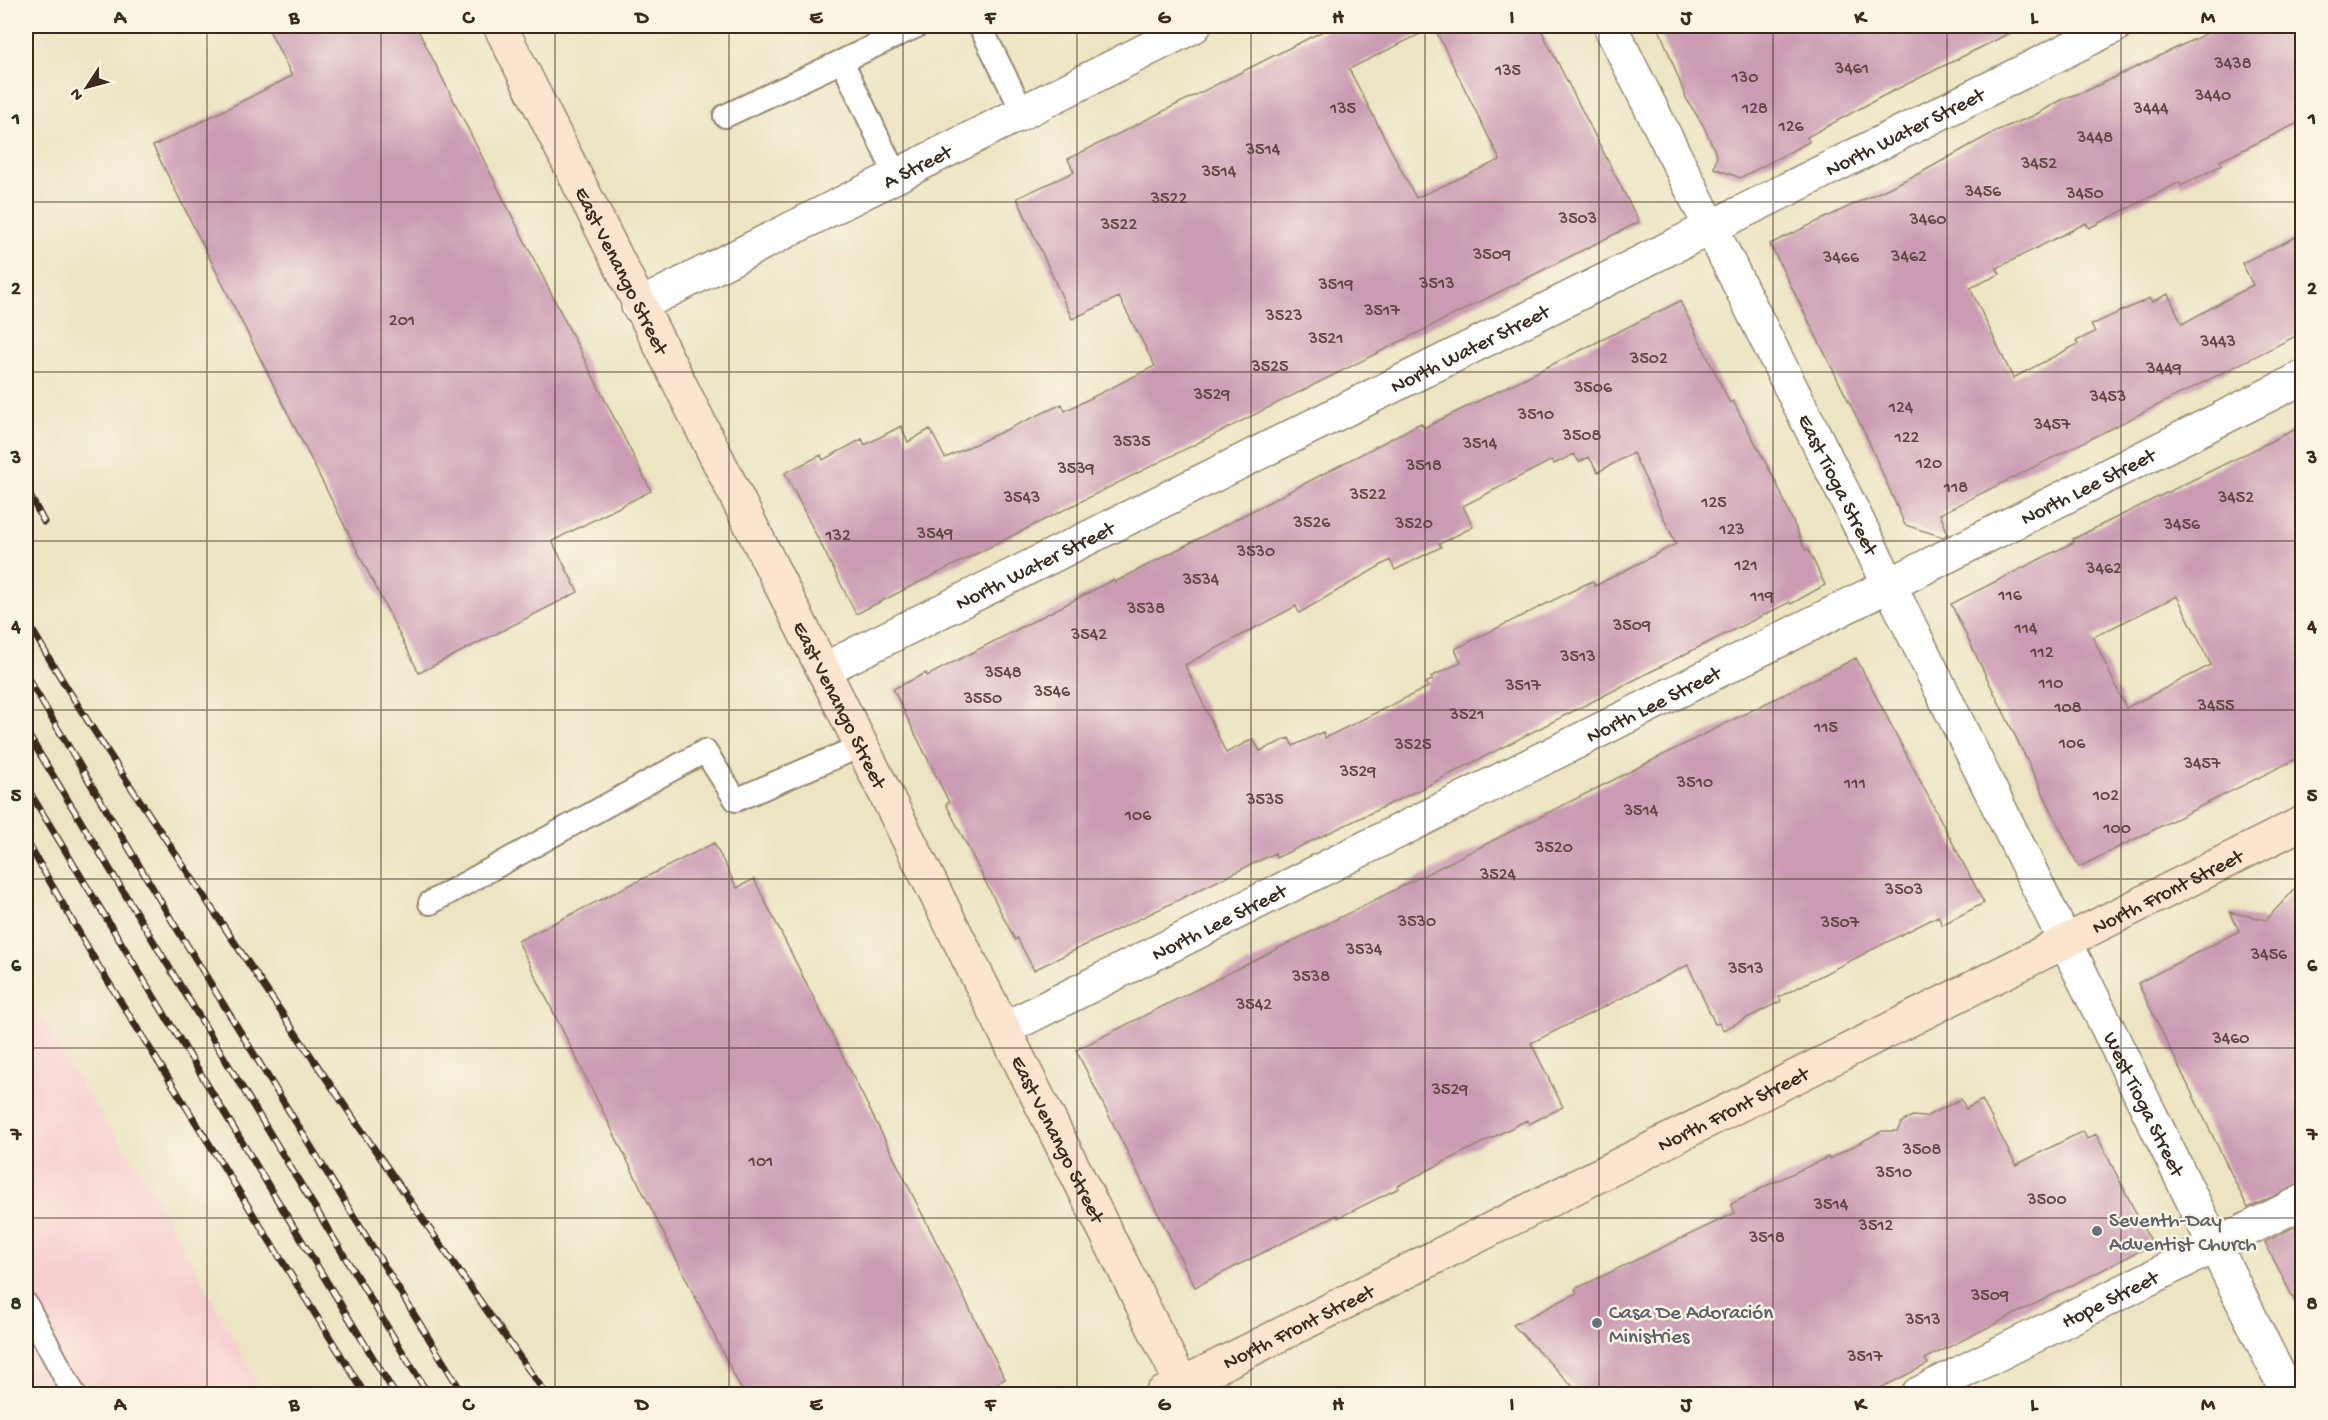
<svg xmlns="http://www.w3.org/2000/svg" width="2328" height="1420" font-family="'Gochi Hand',sans-serif">
	<style>
		.built { fill: #f7cfd0 }
		.building { fill: #ca9bb3; fill-rule: evenodd }
		.lines { fill: none; stroke-linecap: round; stroke-linejoin: round }
		.lane-casing { stroke: #948770; stroke-width: 26 }
		.street-casing { stroke: #948770; stroke-width: 36 }
		.secondary-casing { stroke: #948770; stroke-width: 36 }
		.lane { stroke: #fff; stroke-width: 22 }
		.street { stroke: #fff; stroke-width: 33 }
		.secondary { stroke: #fce5cf; stroke-width: 33 }
		.rail-casing { stroke: #3b2a1e; stroke-width: 7 }
		.rail { stroke: #fcf5e5; stroke-width: 4.5; stroke-dasharray: 14; stroke-linecap: butt }
		.grid { fill: none; stroke: #3b2a1e; stroke-width: 1.5; stroke-opacity: 0.55 }
		.worship-dot { fill: #6b7280; stroke: #fcf5e5; stroke-width: 2 }
		.labels { text-anchor: middle; stroke-width: 5; stroke-linejoin: round; paint-order: stroke }
		.number-label { font-size: 18px; fill: #5f4643 }
		.street-label { font-size: 21px; fill: #3b2a1e; stroke: #fcf5e5 }
		.worship-label { font-size: 21px; fill: #5b616d; stroke: #fcf5e5; text-anchor: start }
		.neatline { fill: none; stroke: #3b2a1e; stroke-width: 2 }
		.grid-label { font-size: 20px; text-anchor: middle; font-weight: bold; fill: #3b2a1e }
	</style>
	<rect width="100%" height="100%" fill="#fcf5e5"/>
	<filter id="ink" filterUnits="userSpaceOnUse"><feTurbulence type="fractalNoise" baseFrequency=".0167" numOctaves="2"/><feDisplacementMap in="SourceGraphic" scale="12" xChannelSelector="R" yChannelSelector="G"/><feConvolveMatrix kernelMatrix="1 2 1 2 8 2 1 2 1" color-interpolation-filters="sRGB"/></filter>
	<filter id="wash" filterUnits="userSpaceOnUse"><feTurbulence type="fractalNoise" baseFrequency=".008" numOctaves="4" result="noise"/><feDisplacementMap in="SourceGraphic" scale="24" xChannelSelector="R" yChannelSelector="G"/><feGaussianBlur stdDeviation="1.35" result="paint"/><feColorMatrix in="noise" values="0 0 0 0 0 0 0 0 0 0 0 0 0 0 0 0 0 1.4 0 .05"/><feComposite in="paint" operator="in"/></filter>
	<g filter="url(#wash)">
		<rect width="100%" height="100%" fill="#ece4c2"/>
		<path class="built" d="M 26,989 L 83,1088 L 146,1179 L 264,1394 L 26,1394 Z"/>
		<g id="blocks">
			<path class="building" d="M 267,26 L 416,26 L 651,491 L 552,541 L 578,592 L 419,673 L 153,146 L 292,76 Z
				M 1333,26 L 1539,26 L 1639,222 L 856,614 L 785,473 L 821,455 L 823,460 L 862,439 L 865,445 L 901,426 L 908,442 L 930,429 L 945,458 L 1062,404 L 1065,411 L 1155,366 L 1119,297 L 1072,319 L 1017,198 L 1074,172 L 1068,159 ZM 1434,27 L 1500,160 L 1416,198 L 1349,69 Z
				M 1658,26 L 2024,26 L 1883,96 L 1807,137 L 1809,142 L 1740,178 L 1714,168 L 1717,156 L 1703,125 L 1687,100 Z
				M 2222,26 L 2302,26 L 2302,121 L 2220,161 L 2222,165 L 2181,186 L 2180,182 L 2089,228 L 2086,223 L 1997,268 L 2000,274 L 1970,288 L 2013,378 L 2078,344 L 2076,341 L 2095,332 L 2091,325 L 2150,298 L 2152,302 L 2168,294 L 2182,324 L 2253,285 L 2242,263 L 2302,234 L 2302,333 L 1940,514 L 1948,534 L 1943,537 L 1905,525 L 1868,440 L 1770,244 L 1922,172 L 1998,130 L 2033,116 L 2065,98 L 2086,91 Z
				M 1680,301 L 1730,403 L 1733,401 L 1777,484 L 1805,550 L 1808,549 L 1825,585 L 1791,604 L 1790,602 L 1697,648 L 1417,791 L 1276,858 L 1275,853 L 1034,970 L 1017,938 L 1015,940 L 946,804 L 949,802 L 893,689 L 926,673 L 927,676 L 1113,580 L 1115,582 L 1421,423 L 1424,428 ZM 1633,453 L 1676,544 L 1595,586 L 1592,581 L 1455,649 L 1461,662 L 1431,677 L 1432,680 L 1425,683 L 1428,687 L 1325,738 L 1323,732 L 1293,746 L 1289,738 L 1260,751 L 1253,739 L 1226,753 L 1185,665 L 1296,606 L 1299,613 L 1390,560 L 1395,570 L 1441,547 L 1439,544 L 1473,527 L 1463,506 L 1552,460 L 1554,464 L 1574,454 L 1579,462 L 1589,457 L 1598,472 Z
				M 2302,426 L 2302,756 L 2079,867 L 1951,604 L 2074,542 L 2073,539 ZM 2177,596 L 2211,665 L 2126,708 L 2093,637 Z
				M 1856,658 L 1984,903 L 1942,925 L 1938,916 L 1779,997 L 1781,1001 L 1723,1030 L 1719,1023 L 1715,1024 L 1688,965 L 1531,1043 L 1563,1107 L 1529,1124 L 1527,1120 L 1397,1186 L 1399,1188 L 1338,1218 L 1337,1215 L 1195,1287 L 1076,1050 Z
				M 714,843 L 737,888 L 754,879 L 1005,1379 L 975,1395 L 744,1395 L 518,941 Z
				M 2302,881 L 2302,1183 L 2248,1208 L 2138,983 L 2239,931 L 2230,912 L 2266,920 Z
				M 1961,1099 L 1966,1109 L 1982,1100 L 2016,1165 L 2083,1131 L 2087,1139 L 2096,1134 L 2152,1245 L 1925,1359 L 1928,1364 L 1867,1395 L 1581,1395 L 1513,1325 L 1577,1293 L 1575,1289 L 1735,1213 L 1731,1204 L 1770,1184 L 1828,1157 L 1829,1159 L 1882,1131 L 1897,1131 L 1902,1122 L 1912,1116 L 1925,1117 Z
				M 2302,1223 L 2302,1316 L 2265,1242 Z"/>
		</g>
	</g>
	<g filter="url(#ink)">
		<use href="#blocks" fill-opacity="0" stroke="#948770" stroke-width="1.5"/>
		<g class="lines">
			<g class="lane-casing">
				<path id="lane" d="M 980,26 L 1023,112
					M 842,61 L 896,176
					M 725,116 L 917,26
					M 430,903 L 705,751 L 736,800 L 863,745
					M 26,1304 L 74,1394"/>
			</g>
			<g class="street-casing">
				<g id="street">
					<path id="s1" d="M 1610,26 L 1890,586 L 2288,1394"/>
					<path id="s2" d="M 638,306 L 1194,26"/>
					<path id="s3" d="M 825,669 L 2115,26"/>
					<path id="s4" d="M 1004,1029 L 2302,378"/>
					<path id="s5" d="M 1918,1394 L 2302,1202"/>
				</g>
			</g>
			<g class="secondary-casing">
				<g id="secondary">
					<path id="s6" d="M 500,26 L 1187,1394"/>
					<path id="s7" d="M 1162,1394 L 2302,823"/>
				</g>
			</g>
			<use href="#lane" class="lane"/>
			<use href="#street" class="street"/>
			<use href="#secondary" class="secondary"/>
			<g class="rail-casing">
				<path id="rail" d="M 26,488 L 44,522
					M 26,619 C 79,712 141,802 201,892 C 313,1061 428,1229 546,1394
					M 26,675 L 174,924 L 463,1394
					M 26,731 L 428,1394
					M 26,786 L 395,1394
					M 26,840 L 96,962 L 365,1394"/>
			</g>
			<use href="#rail" class="rail"/>
		</g>
	</g>
	<path class="grid" d="M 207,26 L 207,1394M 381,26 L 381,1394M 555,26 L 555,1394M 729,26 L 729,1394M 903,26 L 903,1394M 1077,26 L 1077,1394M 1251,26 L 1251,1394M 1425,26 L 1425,1394M 1599,26 L 1599,1394M 1773,26 L 1773,1394M 1947,26 L 1947,1394M 2121,26 L 2121,1394M 26,202 L 2302,202M 26,372 L 2302,372M 26,541 L 2302,541M 26,710 L 2302,710M 26,879 L 2302,879M 26,1048 L 2302,1048M 26,1218 L 2302,1218"/>
	<g class="worship-dot">
		<circle cx="2097" cy="1231" r="6"/>
		<circle cx="1597" cy="1323" r="6"/>
	</g>
	<g class="labels">
		<g class="number-label">
			<text x="2233" y="68">3438</text>
			<text x="1852" y="73">3461</text>
			<text x="1508" y="75">135</text>
			<text x="1745" y="82">130</text>
			<text x="2213" y="100">3440</text>
			<text x="1343" y="113">135</text>
			<text x="1755" y="113">128</text>
			<text x="2151" y="113">3444</text>
			<text x="1791" y="131">126</text>
			<text x="2095" y="142">3448</text>
			<text x="1263" y="154">3514</text>
			<text x="2039" y="168">3452</text>
			<text x="1219" y="176">3514</text>
			<text x="1983" y="196">3456</text>
			<text x="2085" y="198">3450</text>
			<text x="1169" y="203">3522</text>
			<text x="1578" y="223">3503</text>
			<text x="1928" y="224">3460</text>
			<text x="1119" y="229">3522</text>
			<text x="1492" y="259">3509</text>
			<text x="1909" y="261">3462</text>
			<text x="1841" y="262">3466</text>
			<text x="1437" y="288">3513</text>
			<text x="1336" y="289">3519</text>
			<text x="1382" y="315">3517</text>
			<text x="1284" y="320">3523</text>
			<text x="402" y="325">201</text>
			<text x="1326" y="343">3521</text>
			<text x="2218" y="346">3443</text>
			<text x="1649" y="363">3502</text>
			<text x="1270" y="371">3525</text>
			<text x="2164" y="373">3449</text>
			<text x="1593" y="392">3506</text>
			<text x="1212" y="399">3529</text>
			<text x="2108" y="401">3453</text>
			<text x="1901" y="412">124</text>
			<text x="1536" y="419">3510</text>
			<text x="2052" y="429">3457</text>
			<text x="1582" y="440">3508</text>
			<text x="1907" y="442">122</text>
			<text x="1132" y="446">3535</text>
			<text x="1480" y="448">3514</text>
			<text x="1929" y="468">120</text>
			<text x="1424" y="470">3518</text>
			<text x="1076" y="473">3539</text>
			<text x="1956" y="492">118</text>
			<text x="1368" y="499">3522</text>
			<text x="1022" y="502">3543</text>
			<text x="2236" y="502">3452</text>
			<text x="1714" y="507">125</text>
			<text x="1312" y="527">3526</text>
			<text x="1414" y="528">3520</text>
			<text x="2182" y="529">3456</text>
			<text x="1732" y="534">123</text>
			<text x="935" y="538">3549</text>
			<text x="838" y="540">132</text>
			<text x="1256" y="556">3530</text>
			<text x="1746" y="570">121</text>
			<text x="2104" y="573">3462</text>
			<text x="1201" y="584">3534</text>
			<text x="2010" y="600">116</text>
			<text x="1762" y="601">119</text>
			<text x="1146" y="613">3538</text>
			<text x="1632" y="630">3509</text>
			<text x="2026" y="633">114</text>
			<text x="1089" y="639">3542</text>
			<text x="2042" y="657">112</text>
			<text x="1578" y="661">3513</text>
			<text x="1003" y="677">3548</text>
			<text x="2051" y="688">110</text>
			<text x="1523" y="690">3517</text>
			<text x="1052" y="696">3546</text>
			<text x="983" y="703">3550</text>
			<text x="2216" y="710">3455</text>
			<text x="2068" y="712">108</text>
			<text x="1467" y="719">3521</text>
			<text x="1826" y="732">115</text>
			<text x="2072" y="748">106</text>
			<text x="1413" y="749">3525</text>
			<text x="2202" y="768">3457</text>
			<text x="1358" y="776">3529</text>
			<text x="1695" y="787">3510</text>
			<text x="1855" y="788">111</text>
			<text x="2106" y="800">102</text>
			<text x="1265" y="804">3535</text>
			<text x="1641" y="815">3514</text>
			<text x="1138" y="820">106</text>
			<text x="2117" y="833">100</text>
			<text x="1554" y="852">3520</text>
			<text x="1498" y="879">3524</text>
			<text x="1904" y="894">3503</text>
			<text x="1417" y="926">3530</text>
			<text x="1840" y="927">3507</text>
			<text x="1364" y="954">3534</text>
			<text x="2269" y="959">3456</text>
			<text x="1746" y="973">3513</text>
			<text x="1311" y="981">3538</text>
			<text x="1254" y="1009">3542</text>
			<text x="2231" y="1043">3460</text>
			<text x="1450" y="1094">3529</text>
			<text x="1922" y="1154">3508</text>
			<text x="761" y="1166">101</text>
			<text x="1894" y="1177">3510</text>
			<text x="2047" y="1204">3500</text>
			<text x="1831" y="1209">3514</text>
			<text x="1876" y="1230">3512</text>
			<text x="1767" y="1242">3518</text>
			<text x="1990" y="1300">3509</text>
			<text x="1923" y="1324">3513</text>
			<text x="1865" y="1361">3517</text>
		</g>
		<g class="street-label">
			<text dy="7" stroke="none"><textPath href="#s3" startOffset="1206">North Water Street</textPath></text>
			<text dy="7" stroke="none"><textPath href="#s2" startOffset="312">A Street</textPath></text>
			<text dy="7" stroke="none"><textPath href="#s6" startOffset="273">East Venango Street</textPath></text>
			<text dy="7" stroke="none"><textPath href="#s3" startOffset="720">North Water Street</textPath></text>
			<text dy="7" stroke="none"><textPath href="#s1" startOffset="512">East Tioga Street</textPath></text>
			<text dy="7" stroke="none"><textPath href="#s4" startOffset="1212">North Lee Street</textPath></text>
			<text dy="7" stroke="none"><textPath href="#s3" startOffset="234">North Water Street</textPath></text>
			<text dy="7" stroke="none"><textPath href="#s6" startOffset="759">East Venango Street</textPath></text>
			<text dy="7" stroke="none"><textPath href="#s4" startOffset="726">North Lee Street</textPath></text>
			<text dy="7" stroke="none"><textPath href="#s7" startOffset="1124">North Front Street</textPath></text>
			<text dy="7" stroke="none"><textPath href="#s4" startOffset="240">North Lee Street</textPath></text>
			<text dy="7" stroke="none"><textPath href="#s1" startOffset="1203">West Tioga Street</textPath></text>
			<text dy="7" stroke="none"><textPath href="#s7" startOffset="638">North Front Street</textPath></text>
			<text dy="7" stroke="none"><textPath href="#s6" startOffset="1245">East Venango Street</textPath></text>
			<text dy="7" stroke="none"><textPath href="#s5" startOffset="214">Hope Street</textPath></text>
			<text dy="7" stroke="none"><textPath href="#s7" startOffset="152">North Front Street</textPath></text>
		</g>
		<g class="worship-label">
			<text x="2109" y="1226">Seventh-Day<tspan x="2109" dy="24">Adventist Church</tspan></text>
			<text x="1609" y="1318">Casa De Adoración<tspan x="1609" dy="24">Ministries</tspan></text>
		</g>
	</g>
	<rect width="2328" height="1420" fill="none" stroke="#fcf5e5" stroke-width="66"/>
	<g transform="translate(87 87) rotate(234)" stroke="#fcf5e5" stroke-width="4.5" paint-order="stroke">
	<path d="M0-4.5L10 22L0 15L-10 22Z" fill="#3b2a1e"/>
	<text y="-9" font-size="16" font-weight="bold" text-anchor="middle" fill="#3b2a1e">N</text>
	</g>
	<rect x="33" y="33" width="2262" height="1354" class="neatline"/>
	<g class="grid-label">
		<text x="120" y="23">A</text>
		<text x="294" y="23">B</text>
		<text x="468" y="23">C</text>
		<text x="642" y="23">D</text>
		<text x="816" y="23">E</text>
		<text x="990" y="23">F</text>
		<text x="1164" y="23">G</text>
		<text x="1338" y="23">H</text>
		<text x="1512" y="23">I</text>
		<text x="1686" y="23">J</text>
		<text x="1860" y="23">K</text>
		<text x="2034" y="23">L</text>
		<text x="2208" y="23">M</text>
		<text x="16" y="124">1</text>
		<text x="2312" y="124">1</text>
		<text x="16" y="294">2</text>
		<text x="2312" y="294">2</text>
		<text x="16" y="463">3</text>
		<text x="2312" y="463">3</text>
		<text x="16" y="632">4</text>
		<text x="2312" y="632">4</text>
		<text x="16" y="801">5</text>
		<text x="2312" y="801">5</text>
		<text x="16" y="971">6</text>
		<text x="2312" y="971">6</text>
		<text x="16" y="1140">7</text>
		<text x="2312" y="1140">7</text>
		<text x="16" y="1309">8</text>
		<text x="2312" y="1309">8</text>
		<text x="120" y="1410">A</text>
		<text x="294" y="1410">B</text>
		<text x="468" y="1410">C</text>
		<text x="642" y="1410">D</text>
		<text x="816" y="1410">E</text>
		<text x="990" y="1410">F</text>
		<text x="1164" y="1410">G</text>
		<text x="1338" y="1410">H</text>
		<text x="1512" y="1410">I</text>
		<text x="1686" y="1410">J</text>
		<text x="1860" y="1410">K</text>
		<text x="2034" y="1410">L</text>
		<text x="2208" y="1410">M</text>
	</g>
</svg>
